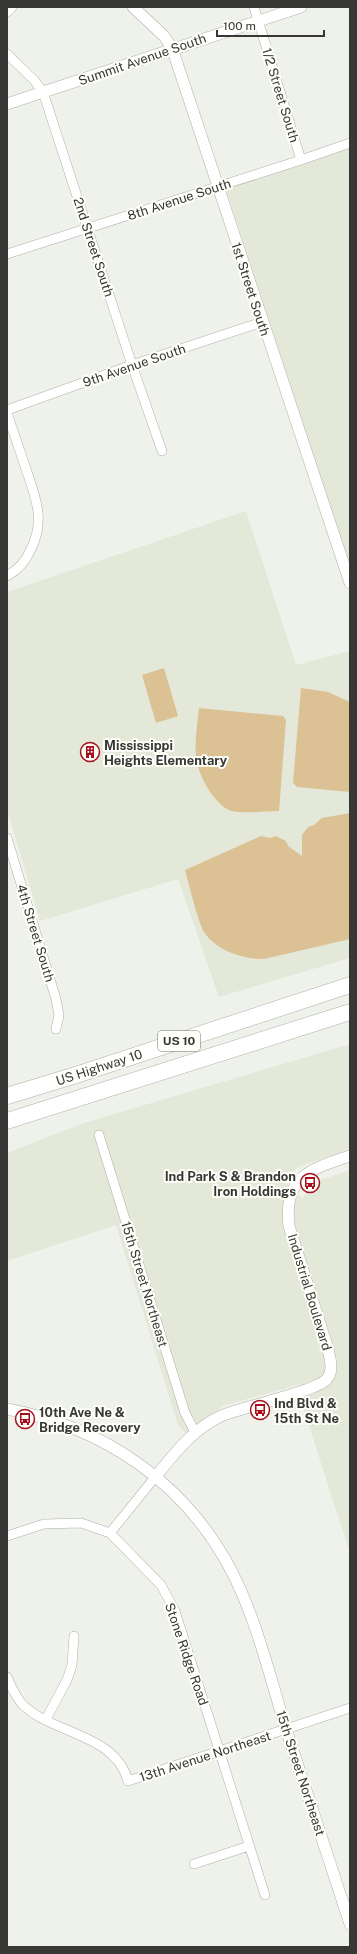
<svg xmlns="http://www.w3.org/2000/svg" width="357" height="1954" font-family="'Public Sans',sans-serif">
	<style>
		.built { fill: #e4e8d9 }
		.green { fill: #dbc194 }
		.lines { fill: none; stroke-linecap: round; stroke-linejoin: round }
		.minor-casing { stroke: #adb0a8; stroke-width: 10 }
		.tertiary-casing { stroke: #adb0a8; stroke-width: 12 }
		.motorway-casing { stroke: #adb0a8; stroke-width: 17 }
		.minor { stroke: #fff; stroke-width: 9 }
		.tertiary { stroke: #fff; stroke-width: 11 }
		.motorway { stroke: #fff; stroke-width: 16 }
		.labels { text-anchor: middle; stroke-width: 4; stroke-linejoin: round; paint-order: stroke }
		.shield { fill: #fdfff8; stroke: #727470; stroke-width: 1 }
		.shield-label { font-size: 12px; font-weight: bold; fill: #373835 }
		.street-label { font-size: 13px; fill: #373835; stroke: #fdfff8 }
		.poi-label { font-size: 13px; font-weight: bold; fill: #373835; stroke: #fdfff8; text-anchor: start }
	</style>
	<rect width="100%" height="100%" fill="#eff2ea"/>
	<path class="built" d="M 350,148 L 350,567 L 226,189 Z
		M 246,511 L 296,665 L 350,651 L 350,958 L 219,997 L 178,879 L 40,921 L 7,810 L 7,592 Z
		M 350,1044 L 350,1149 L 298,1167 L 284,1181 L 302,1198 L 315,1182 L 350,1170 L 350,1553 L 300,1398 L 300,1384 L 223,1406 L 186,1433 L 178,1425 L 116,1225 L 7,1261 L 7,1153 L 84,1123 Z"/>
	<path class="green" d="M 164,668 L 178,716 L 156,723 L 142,675 Z
		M 301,688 L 328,692 L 350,702 L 350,792 L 297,787 L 293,783 Z
		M 199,708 L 283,716 L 286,720 L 279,811 C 264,811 246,814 232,811 C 224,809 218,802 213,796 C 190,764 195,745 199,708 Z
		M 350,813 L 350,939 L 264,959 C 242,959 217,951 204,932 C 198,922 189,884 185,870 L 261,836 L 270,838 L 276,836 L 286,841 L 288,846 L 302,856 L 302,835 L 308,827 L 314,825 L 322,818 Z"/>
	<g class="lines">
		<g class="minor-casing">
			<path id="minor" d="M 254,7 L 301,160
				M 7,54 L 34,80 L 43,92 L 132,365 L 162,451
				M 7,254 L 301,160 L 350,143
				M 7,410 L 132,365 L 262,322
				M 7,413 C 13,431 19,448 25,466 C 35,496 46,519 31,549 C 26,561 18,570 7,576
				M 7,838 L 56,999 L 59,1015 L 56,1029
				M 99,1135 L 185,1413 L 195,1432
				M 110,1533 L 156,1476
				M 7,1536 L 44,1524 L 81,1523 L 110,1533 L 161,1585 L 175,1611 L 265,1895
				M 7,1677 C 11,1686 15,1696 22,1704 C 53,1735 115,1733 128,1781 L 350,1708
				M 46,1719 L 67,1680 L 72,1665 L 74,1636
				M 194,1864 L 249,1846"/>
		</g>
		<g class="tertiary-casing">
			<path id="tertiary" d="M 133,7 L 164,36 L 172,48 L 350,583
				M 7,11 L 11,7
				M 7,104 L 301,7
				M 7,1409 C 104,1427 186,1483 232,1572 C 257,1621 270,1677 286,1729 C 307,1794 329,1859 350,1924
				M 156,1476 C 175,1453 193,1429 221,1416 C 242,1407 315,1392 327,1379 C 334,1371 330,1358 328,1349 L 289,1226 C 283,1177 310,1169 350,1156"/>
		</g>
		<g class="motorway-casing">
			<path id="motorway" d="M 7,1096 L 76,1075 L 350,985
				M 7,1121 L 350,1012"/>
		</g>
		<use href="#minor" class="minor"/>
		<use href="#tertiary" class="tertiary"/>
		<use href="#motorway" class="motorway"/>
	</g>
	<defs>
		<g id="building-ring" transform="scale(1)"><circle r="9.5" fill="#fdfff8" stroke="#a60f1e" stroke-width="1.5"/><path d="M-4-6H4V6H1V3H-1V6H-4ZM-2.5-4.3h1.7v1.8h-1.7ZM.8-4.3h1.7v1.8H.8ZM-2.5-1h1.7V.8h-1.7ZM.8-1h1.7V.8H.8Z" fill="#a60f1e"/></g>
		<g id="bus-ring" transform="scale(1)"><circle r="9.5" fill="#fdfff8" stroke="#a60f1e" stroke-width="1.5"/><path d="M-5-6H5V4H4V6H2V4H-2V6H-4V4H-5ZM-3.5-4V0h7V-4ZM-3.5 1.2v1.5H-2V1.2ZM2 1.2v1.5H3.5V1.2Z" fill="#a60f1e"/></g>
	</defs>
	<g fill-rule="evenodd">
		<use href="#building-ring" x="90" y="752"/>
		<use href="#bus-ring" x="310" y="1183"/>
		<use href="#bus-ring" x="260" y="1410"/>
		<use href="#bus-ring" x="25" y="1419"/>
	</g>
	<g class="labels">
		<rect class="shield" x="158" y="1031" width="42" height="20" rx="3"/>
		<g class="shield-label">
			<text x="179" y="1045">US 10</text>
		</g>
		<g class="street-label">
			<text transform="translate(142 59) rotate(-19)" y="5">Summit Avenue South</text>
			<text transform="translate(281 95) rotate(73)" y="5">1/2 Street South</text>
			<text transform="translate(179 199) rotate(-18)" y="5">8th Avenue South</text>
			<text transform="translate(94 247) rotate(72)" y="5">2nd Street South</text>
			<text transform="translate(251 289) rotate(72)" y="5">1st Street South</text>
			<text transform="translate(134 365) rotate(-19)" y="5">9th Avenue South</text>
			<text transform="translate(36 933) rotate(73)" y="5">4th Street South</text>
			<text transform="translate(99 1067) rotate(-18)" y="5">US Highway 10</text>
			<text transform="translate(145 1284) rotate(73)" y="5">15th Street Northeast</text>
			<text transform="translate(310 1292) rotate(73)" y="5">Industrial Boulevard</text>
			<text transform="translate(187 1654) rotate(71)" y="5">Stone Ridge Road</text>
			<text transform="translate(205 1756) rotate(-18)" y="5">13th Avenue Northeast</text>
			<text transform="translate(301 1773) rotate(72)" y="5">15th Street Northeast</text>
		</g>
		<g class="poi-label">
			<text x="104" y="750">Mississippi<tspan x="104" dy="15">Heights Elementary</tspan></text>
			<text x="296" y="1181" text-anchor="end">Ind Park S &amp; Brandon<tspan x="296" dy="15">Iron Holdings</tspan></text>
			<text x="274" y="1408">Ind Blvd &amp;<tspan x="274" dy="15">15th St Ne</tspan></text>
			<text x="39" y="1417">10th Ave Ne &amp;<tspan x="39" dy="15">Bridge Recovery</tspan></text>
		</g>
	</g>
	<rect width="357" height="1954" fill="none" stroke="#373835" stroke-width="16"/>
	<path d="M217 30v6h107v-6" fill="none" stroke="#373835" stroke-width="2"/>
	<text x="223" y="30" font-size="12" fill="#373835" stroke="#fdfff8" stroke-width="3" paint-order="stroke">100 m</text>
</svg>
